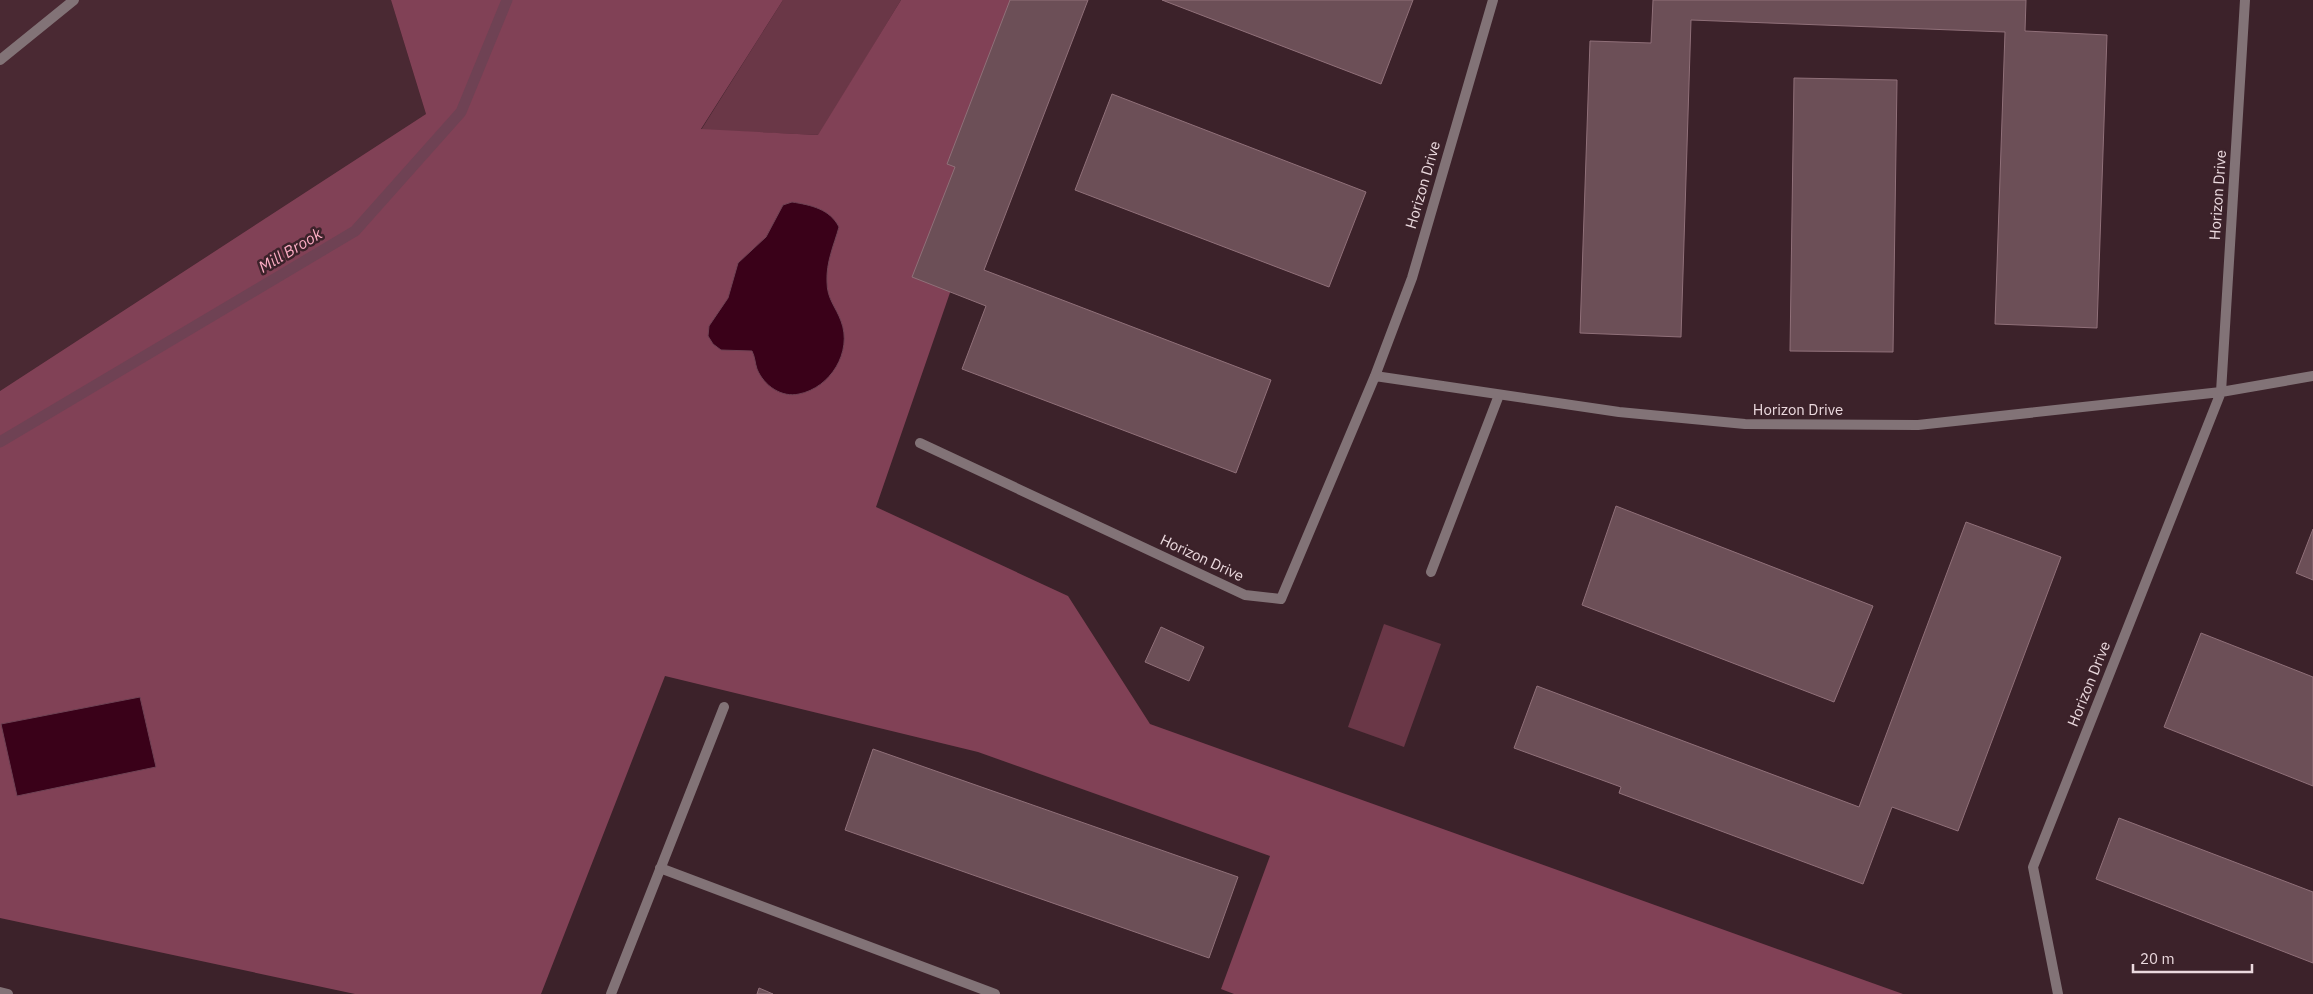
<svg xmlns="http://www.w3.org/2000/svg" width="2313" height="994" font-family="'IBM Plex Sans',sans-serif">
	<style>
		.built { fill: #4a2933 }
		.green { fill: #6a3747 }
		.forest { fill: #814156 }
		.water { fill: #3a0119; stroke: #6f4254 }
		.lines { fill: none; stroke-linecap: round; stroke-linejoin: round }
		.stream { stroke: #6f4254; stroke-width: 11 }
		.building { fill: #6c4f57; stroke: #907079 }
		.service { stroke: #827377; stroke-width: 10 }
		.minor { stroke: #827377; stroke-width: 10 }
		.labels { text-anchor: middle; stroke-width: 5; stroke-linejoin: round; paint-order: stroke }
		.street-label { font-size: 15px; fill: #ebd9de; stroke: #3c222a }
		.water-label { font-size: 16px; font-style: italic; fill: #fbacc3; stroke: #3c222a }
	</style>
	<rect width="100%" height="100%" fill="#3c222a"/>
	<path class="built" d="M 0,0 L 391,0 L 426,114 L 0,391 Z"/>
	<path class="green" d="M 783,0 L 901,0 L 819,135 L 701,130 Z
		M 1384,624 L 1441,644 L 1404,747 L 1348,727 Z"/>
	<path class="forest" d="M 391,0 L 783,0 L 701,129 L 818,135 L 901,0 L 1051,0 L 876,507 L 1068,596 L 1150,724 L 1903,994 L 1234,994 L 1221,989 L 1270,856 L 978,752 L 665,676 L 541,994 L 355,994 L 0,918 L 0,391 L 426,114 Z"/>
	<path class="water" d="M 792,202 C 811,205 830,209 839,227 C 834,245 826,262 827,282 C 827,299 836,307 841,321 C 853,352 830,388 799,394 C 782,398 764,386 757,369 C 755,363 755,357 752,351 L 721,350 L 713,344 L 708,336 L 709,326 L 728,298 L 738,263 L 766,237 L 783,205 Z
		M 140,697 L 156,767 L 17,796 L 1,724 Z"/>
	<g class="lines">
		<path class="stream" d="M 0,442 L 355,231 L 461,112 L 507,0"/>
	</g>
	<path class="building" d="M 1010,0 L 1088,0 L 984,270 L 1271,380 L 1236,473 L 962,369 L 986,306 L 912,277 L 955,167 L 947,164 Z
		M 1162,0 L 1413,0 L 1381,84 Z
		M 1653,0 L 2026,0 L 2025,31 L 2107,35 L 2097,328 L 1995,324 L 2005,32 L 1691,20 L 1681,337 L 1580,333 L 1590,41 L 1651,43 Z
		M 1794,78 L 1897,80 L 1893,352 L 1790,351 Z
		M 1112,94 L 1366,192 L 1329,287 L 1075,190 Z
		M 1616,506 L 1873,606 L 1834,702 L 1582,605 Z
		M 1966,522 L 2061,557 L 1958,831 L 1892,807 L 1863,884 L 1619,793 L 1621,787 L 1514,748 L 1537,686 L 1859,807 Z
		M 2313,529 L 2313,580 L 2296,573 Z
		M 1161,627 L 1204,647 L 1189,681 L 1145,662 Z
		M 2201,633 L 2313,677 L 2313,786 L 2164,727 Z
		M 873,749 L 1238,877 L 1209,958 L 845,830 Z
		M 2119,818 L 2313,892 L 2313,963 L 2096,879 Z
		M 759,988 L 773,994 L 757,994 Z"/>
	<g class="lines">
		<path class="service" d="M 0,60 L 74,0
			M 1431,572 L 1499,395
			M 660,868 L 995,994
			M 611,994 L 724,707"/>
		<path class="minor" d="M 1375,376 L 1619,412 L 1745,424 L 1918,425 L 2221,392 L 2313,376
			M 920,443 L 1245,595 L 1281,599 L 1375,376 L 1412,278 L 1493,0
			M 0,992 L 8,994
			M 2058,994 L 2033,867 L 2221,392 L 2245,0"/>
	</g>
	<g class="labels">
		<g class="street-label">
			<text transform="translate(1423 185) rotate(-74)" y="5">Horizon Drive</text>
			<text transform="translate(2218 195) rotate(-86)" y="5">Horizon Drive</text>
			<text x="1798" y="415">Horizon Drive</text>
			<text transform="translate(1202 558) rotate(25)" y="5">Horizon Drive</text>
			<text transform="translate(2089 684) rotate(-68)" y="5">Horizon Drive</text>
		</g>
		<g class="water-label">
			<text transform="translate(290 250) rotate(-31)" y="6">Mill Brook</text>
		</g>
	</g>
	<path d="M2133 964v8h119v-8" fill="none" stroke="#ebd9de" stroke-width="2.5"/>
	<text x="2140" y="964" font-size="15" fill="#ebd9de" stroke="#3c222a" stroke-width="4" paint-order="stroke">20 m</text>
</svg>
